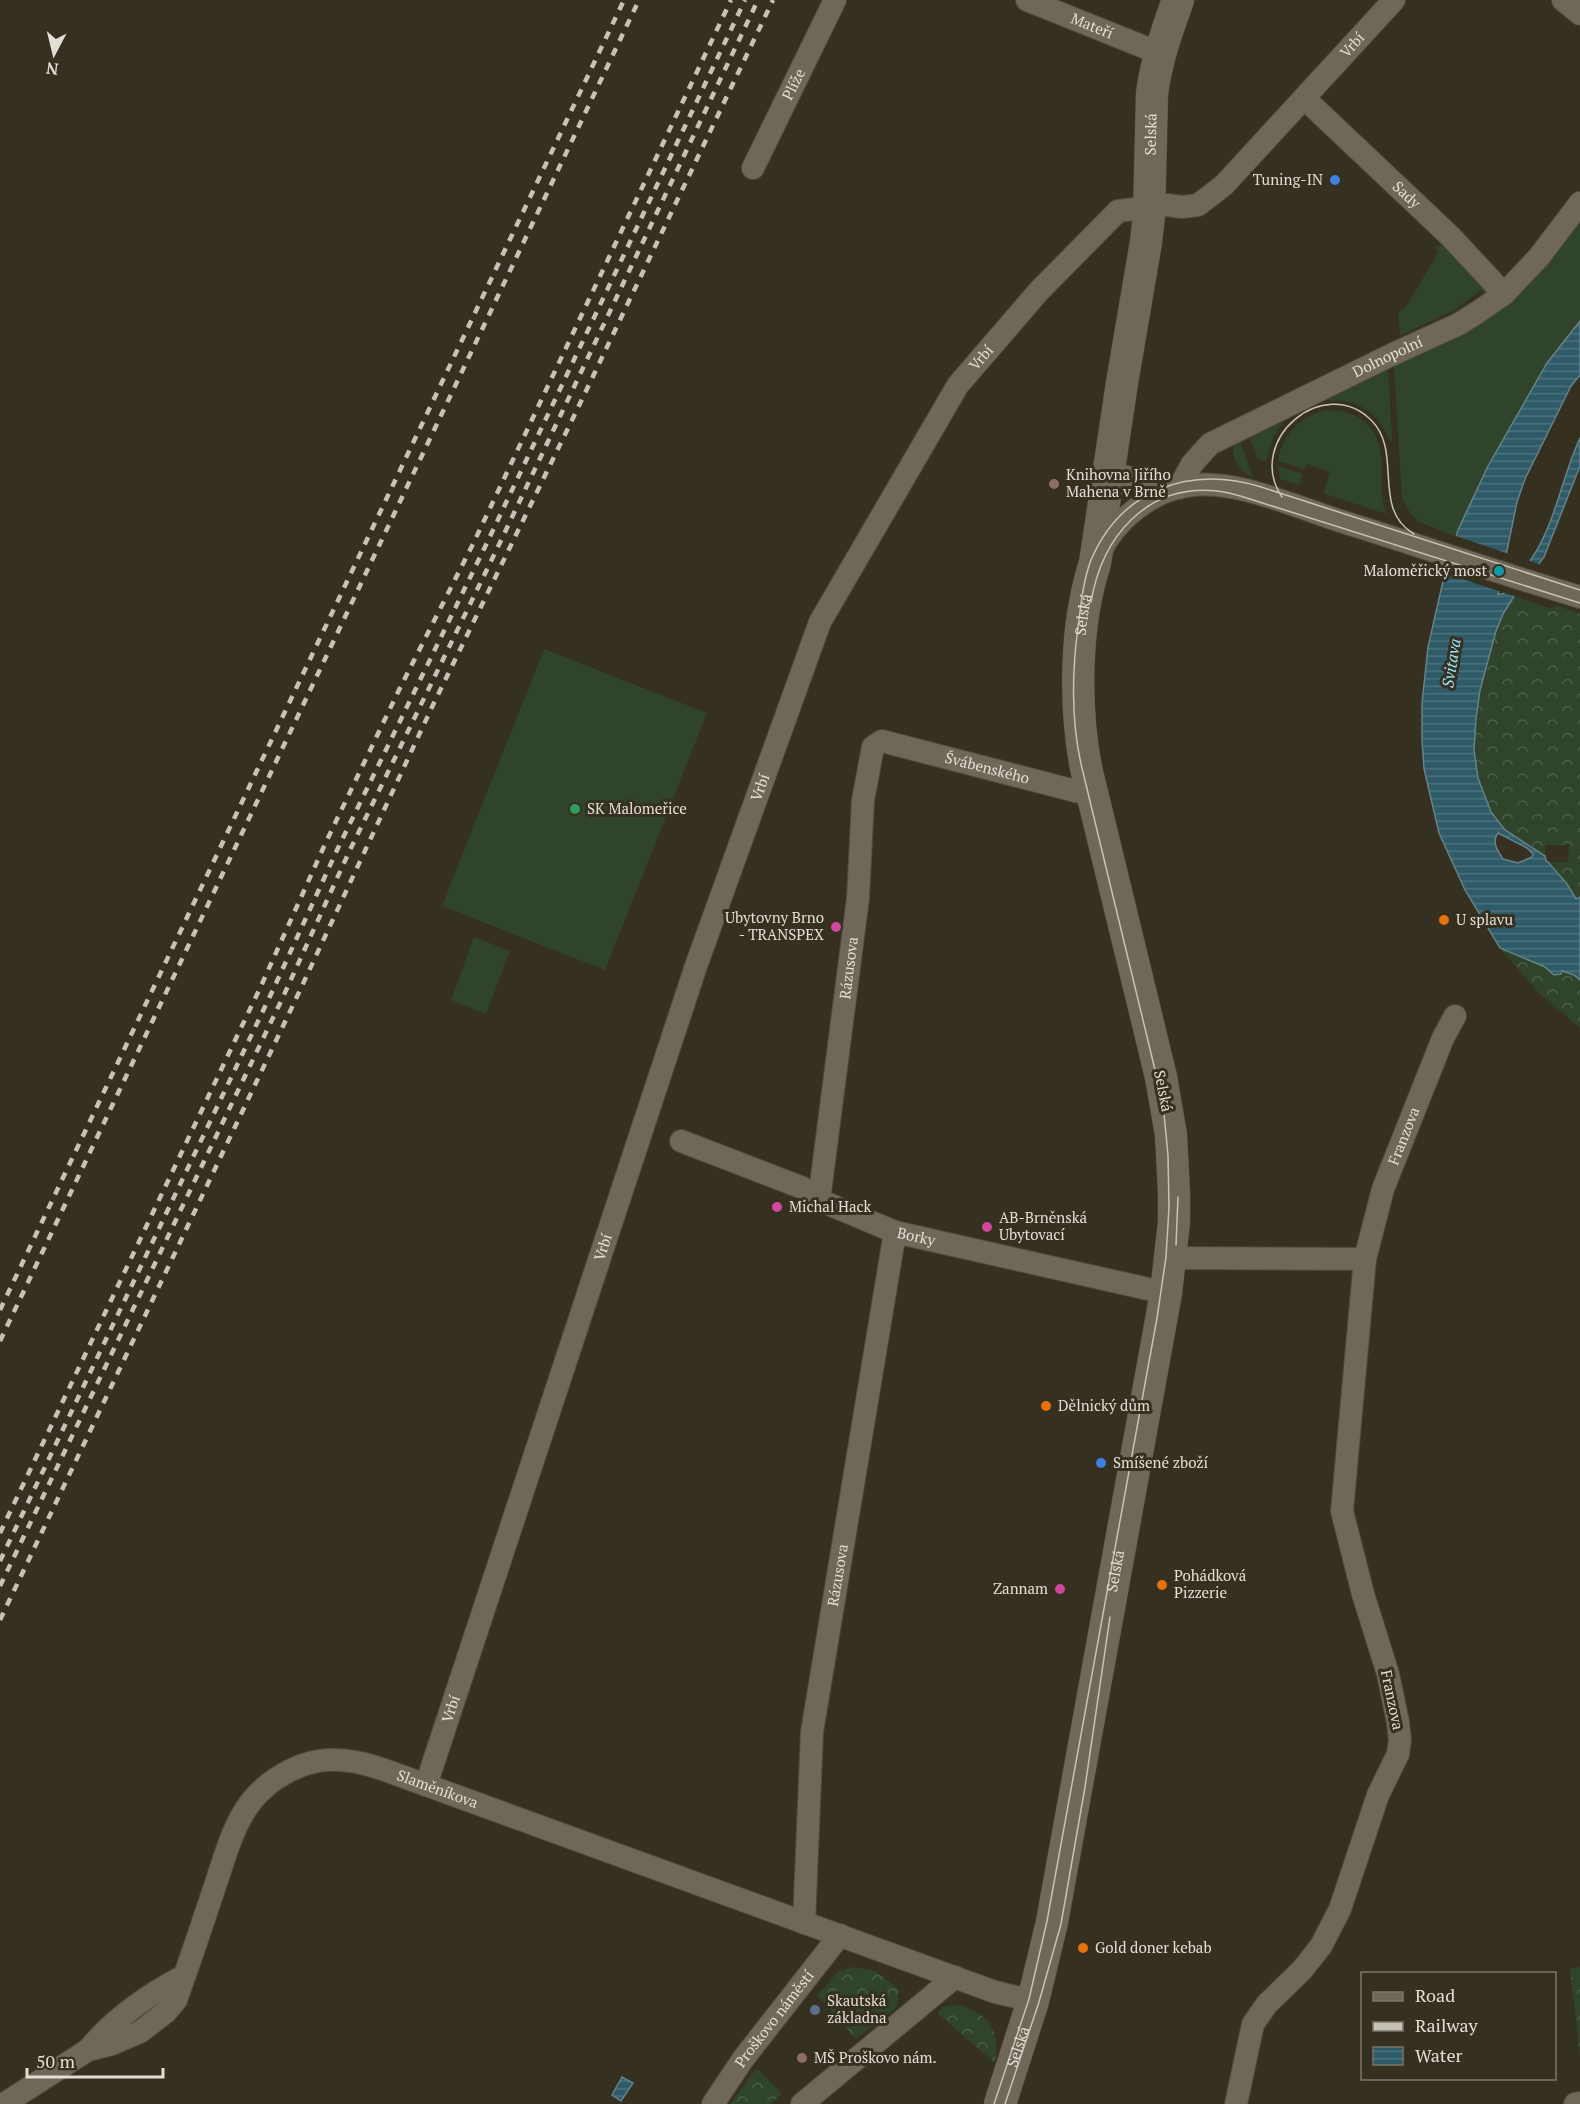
<svg xmlns="http://www.w3.org/2000/svg" width="1580" height="2104" font-family="'PT Serif',serif">
	<style>
		.grass { fill: #2f442a }
		.forest { fill: url(#forest-crowns) }
		.water { fill: url(#water-rules); stroke: #658289; stroke-width: 1.5; fill-rule: evenodd }
		.pier { fill: #363021 }
		.lines { fill: none; stroke-linecap: round; stroke-linejoin: round }
		.minor-casing { stroke: #504b3f; stroke-width: 24 }
		.secondary-casing { stroke: #504b3f; stroke-width: 33 }
		.minor { stroke: #6f6858; stroke-width: 22 }
		.secondary { stroke: #6f6858; stroke-width: 32 }
		.tram { stroke: #c6c2b8; stroke-width: 1.5 }
		.rail { stroke: #c6c2b8; stroke-width: 4.5; stroke-dasharray: 8 8; stroke-linecap: butt }
		.shop-dot { fill: #3f7fe0; stroke: #363021; stroke-width: 2 }
		.education-dot { fill: #8d6e63; stroke: #363021; stroke-width: 2 }
		.culture-dot { fill: #0f9aa8; stroke: #363021; stroke-width: 2 }
		.leisure-dot { fill: #2e9e5b; stroke: #363021; stroke-width: 2 }
		.food-dot { fill: #e8710a; stroke: #363021; stroke-width: 2 }
		.hotel-dot { fill: #d1479c; stroke: #363021; stroke-width: 2 }
		.service-dot { fill: #5c6f8a; stroke: #363021; stroke-width: 2 }
		.labels { text-anchor: middle; stroke-width: 6; stroke-linejoin: round; paint-order: stroke }
		.street-label { font-size: 15px; fill: #e2ded5; stroke: #363021 }
		.poi-label { font-size: 15px; fill: #e2ded5; stroke: #363021; text-anchor: start }
		.water-label { font-size: 16px; font-style: italic; fill: #98e6ff; stroke: #363021 }
	</style>
	<defs>
		<pattern id="forest-crowns" width="20" height="18" patternUnits="userSpaceOnUse" patternTransform="scale(1.5)"><rect width="20" height="18" fill="#2f442a"/><path d="M2 6a3 3 0 1 1 6 0M12 15a3 3 0 1 1 6 0" fill="none" stroke="#4d5f48"/></pattern>
		<pattern id="water-rules" width="6" height="5" patternUnits="userSpaceOnUse" patternTransform="scale(1.5)"><rect width="6" height="5" fill="#2f5b68"/><path d="M0 2.5h6" fill="none" stroke="#4d727d"/></pattern>
	</defs>
	<rect width="100%" height="100%" fill="#363021"/>
	<path class="grass" d="M 1580,215 L 1580,321 L 1455,536 L 1419,522 L 1411,514 L 1402,499 L 1394,364 L 1461,332 Z
		M 1446,245 L 1488,289 L 1488,296 L 1481,290 L 1454,310 L 1400,336 L 1398,312 L 1404,309 L 1439,252 L 1434,247 Z
		M 1388,367 L 1392,440 L 1390,441 C 1375,405 1349,396 1313,402 Z
		M 1326,410 C 1341,410 1357,413 1368,425 C 1392,451 1374,485 1387,514 L 1325,494 L 1324,491 L 1330,472 L 1307,464 L 1305,469 L 1278,461 C 1282,435 1300,416 1326,410 Z
		M 1285,419 L 1273,438 L 1266,462 L 1257,458 L 1248,432 Z
		M 1239,438 L 1253,478 C 1239,471 1225,452 1239,438 Z
		M 1278,466 L 1303,474 L 1300,483 L 1296,484 L 1280,479 Z
		M 544,649 L 707,713 L 605,970 L 442,906 Z
		M 474,937 L 510,951 L 486,1014 L 451,1000 Z"/>
	<path class="forest" d="M 1514,596 L 1549,608 L 1558,606 L 1580,614 L 1580,897 L 1576,899 L 1567,884 L 1548,862 L 1568,862 L 1569,845 L 1545,845 L 1545,856 C 1532,847 1518,840 1506,831 C 1500,826 1496,818 1492,813 C 1487,808 1486,798 1483,792 C 1462,733 1482,648 1514,596 Z
		M 1500,948 L 1550,969 L 1574,975 L 1580,980 L 1580,1028 L 1539,993 Z
		M 855,1967 L 876,1971 L 899,1990 L 897,2007 L 856,2039 L 817,1995 L 840,1970 Z
		M 1580,1967 L 1580,2056 L 1570,1969 Z
		M 959,2005 C 991,2015 1000,2030 995,2063 L 937,2013 L 943,2007 Z
		M 757,2068 L 782,2094 L 771,2104 L 730,2104 Z"/>
	<path class="water" d="M 1580,321 L 1580,375 L 1571,386 L 1525,479 L 1517,502 L 1498,594 L 1503,594 C 1513,583 1524,571 1532,558 C 1556,522 1562,476 1580,438 L 1580,466 L 1544,557 L 1514,596 L 1503,614 L 1496,631 L 1480,690 L 1476,719 L 1474,750 L 1478,778 L 1491,812 L 1505,830 L 1545,856 L 1546,861 L 1548,862 L 1567,884 L 1576,899 L 1580,897 L 1580,980 L 1574,975 L 1562,971 L 1561,974 L 1554,975 L 1545,967 L 1500,948 L 1465,890 L 1439,833 L 1424,769 L 1422,740 L 1422,703 L 1428,647 L 1444,577 L 1458,530 L 1488,466 L 1547,363 ZM 1498,833 L 1527,848 L 1533,854 L 1532,857 L 1518,863 L 1503,859 C 1498,851 1491,842 1498,833 Z
		M 622,2077 L 633,2083 L 621,2101 L 612,2095 Z"/>
	<path class="pier" d="M 1453,535 L 1509,554 L 1501,592 L 1442,572 Z
		M 1527,560 L 1542,565 L 1517,597 L 1502,592 Z"/>
	<g class="lines">
		<g class="minor-casing">
			<g id="minor">
				<path id="s1" d="M 1027,0 L 1159,53"/>
				<path d="M 1563,0 L 1580,14"/>
				<path id="s2" d="M 1304,98 L 1450,236 L 1504,294"/>
				<path id="s3" d="M 753,168 L 835,0"/>
				<path d="M 1108,473 L 1177,488"/>
				<path id="s4" d="M 1179,488 L 1192,464 L 1210,444 L 1391,355 L 1459,324 L 1478,312 L 1504,294 L 1539,257 L 1580,203"/>
				<path d="M 1100,552 C 1117,519 1150,492 1187,486 C 1233,478 1294,506 1337,520 C 1418,545 1499,573 1580,597"/>
				<path id="s5" d="M 681,1141 L 803,1188 L 819,1200 L 895,1232 L 1166,1293"/>
				<path id="s6" d="M 819,1200 L 858,898 L 863,800 L 873,747 L 882,741 L 1075,791 L 1091,793"/>
				<path d="M 1170,1258 L 1365,1259"/>
				<path id="s7" d="M 426,1785 L 696,966 L 820,622 L 958,385 L 1039,291 L 1118,211 L 1167,205 L 1182,207 L 1198,205 L 1224,185 L 1394,0"/>
				<path id="s8" d="M 804,1923 L 812,1732 L 895,1232"/>
				<path d="M 88,2050 C 114,2019 149,1994 184,1976"/>
				<path id="s9" d="M 4,2104 L 88,2050 L 112,2044 L 140,2032 L 166,2012 L 176,2000 C 190,1961 203,1922 216,1883 C 225,1856 233,1826 250,1803 C 270,1777 305,1758 338,1760 C 368,1761 397,1775 426,1785 L 995,1992 L 1033,2001"/>
				<path id="s10" d="M 713,2104 L 743,2059 L 840,1935"/>
				<path d="M 802,2104 L 955,1977"/>
				<path id="s11" d="M 1236,2104 L 1253,2024 L 1267,2004 L 1302,1970 L 1321,1946 L 1340,1909 L 1378,1795 L 1398,1754 L 1400,1740 L 1398,1722 L 1388,1674 L 1363,1594 L 1342,1511 L 1365,1259 L 1383,1189 L 1443,1038 L 1455,1016"/>
				<path d="M 1575,2104 L 1580,2103"/>
			</g>
		</g>
		<g class="secondary-casing">
			<g id="secondary">
				<path id="s12" d="M 1000,2104 L 1033,2001 L 1052,1922 L 1166,1293 L 1174,1222 L 1174,1193 L 1171,1135 L 1161,1077 L 1086,768 C 1074,704 1075,625 1095,563 L 1122,383 L 1146,242 L 1149,216 L 1152,94 C 1156,61 1167,31 1178,0"/>
			</g>
		</g>
		<use href="#minor" class="minor"/>
		<use href="#secondary" class="secondary"/>
		<path class="tram" d="M 1282,497 C 1244,441 1324,372 1372,421 C 1403,453 1371,509 1414,534
			M 1091,602 C 1102,537 1146,484 1217,491 C 1229,492 1241,496 1253,500 L 1580,603
			M 1176,1245 L 1178,1197
			M 994,2104 L 1029,1999 L 1047,1921 L 1157,1318 L 1166,1257 L 1169,1207 L 1168,1155 L 1164,1114 L 1157,1078 L 1081,764 C 1071,719 1072,672 1078,627 C 1081,605 1083,581 1091,560 C 1121,490 1188,466 1258,486 L 1580,590
			M 1005,2104 L 1039,2002 L 1061,1924 L 1085,1787 L 1110,1617"/>
		<path class="rail" d="M 0,1310 L 624,0
			M 0,1341 L 639,0
			M 0,1533 L 261,986 L 326,842 L 399,690 L 473,544 L 731,0
			M 0,1561 L 272,992 L 338,848 L 484,549 L 745,0
			M 0,1586 L 283,997 L 349,852 L 495,553 L 758,0
			M 0,1620 L 294,1003 L 432,707 L 574,416 L 773,0"/>
	</g>
	<g class="shop-dot">
		<circle cx="1335" cy="180" r="6"/>
		<circle cx="1101" cy="1463" r="6"/>
	</g>
	<g class="education-dot">
		<circle cx="1054" cy="484" r="6"/>
		<circle cx="802" cy="2058" r="6"/>
	</g>
	<circle class="culture-dot" cx="1499" cy="571" r="6"/>
	<circle class="leisure-dot" cx="575" cy="809" r="6"/>
	<g class="food-dot">
		<circle cx="1444" cy="920" r="6"/>
		<circle cx="1046" cy="1406" r="6"/>
		<circle cx="1162" cy="1585" r="6"/>
		<circle cx="1083" cy="1948" r="6"/>
	</g>
	<g class="hotel-dot">
		<circle cx="836" cy="927" r="6"/>
		<circle cx="777" cy="1207" r="6"/>
		<circle cx="987" cy="1227" r="6"/>
		<circle cx="1060" cy="1589" r="6"/>
	</g>
	<circle class="service-dot" cx="815" cy="2010" r="6"/>
	<g class="labels">
		<g class="street-label">
			<text dy="5" stroke="none"><textPath href="#s1" startOffset="70">Mateří</textPath></text>
			<text dy="5" stroke="none"><textPath href="#s7" startOffset="2042">Vrbí</textPath></text>
			<text dy="5" stroke="none"><textPath href="#s3" startOffset="93">Plíže</textPath></text>
			<text dy="5" stroke="none"><textPath href="#s12" startOffset="2004">Selská</textPath></text>
			<text dy="5" stroke="none"><textPath href="#s2" startOffset="141">Sady</textPath></text>
			<text dy="5" stroke="none"><textPath href="#s7" startOffset="1538">Vrbí</textPath></text>
			<text dy="5" stroke="none"><textPath href="#s4" startOffset="252">Dolnopolní</textPath></text>
			<text dy="5" stroke="none"><textPath href="#s12" startOffset="1518">Selská</textPath></text>
			<text dy="5" stroke="none"><textPath href="#s6" startOffset="576">Švábenského</textPath></text>
			<text dy="5" stroke="none"><textPath href="#s7" startOffset="1052">Vrbí</textPath></text>
			<text dy="5" stroke="none"><textPath href="#s6" startOffset="234">Rázusova</textPath></text>
			<text transform="translate(1163 1091) rotate(79)" y="5">Selská</text>
			<text dy="5" stroke="none"><textPath href="#s11" startOffset="1026">Franzova</textPath></text>
			<text dy="5" stroke="none"><textPath href="#s5" startOffset="255">Borky</textPath></text>
			<text dy="5" stroke="none"><textPath href="#s7" startOffset="566">Vrbí</textPath></text>
			<text dy="5" stroke="none"><textPath href="#s12" startOffset="546">Selská</textPath></text>
			<text dy="5" stroke="none"><textPath href="#s8" startOffset="350">Rázusova</textPath></text>
			<text transform="translate(1392 1700) rotate(78)" y="5">Franzova</text>
			<text dy="5" stroke="none"><textPath href="#s7" startOffset="80">Vrbí</textPath></text>
			<text dy="5" stroke="none"><textPath href="#s9" startOffset="620">Slaměníkova</textPath></text>
			<text dy="5" stroke="none"><textPath href="#s10" startOffset="105">Proškovo náměstí</textPath></text>
			<text dy="5" stroke="none"><textPath href="#s12" startOffset="60">Selská</textPath></text>
		</g>
		<g class="poi-label">
			<text x="1323" y="185" text-anchor="end">Tuning-IN</text>
			<text x="1066" y="480">Knihovna Jiřího<tspan x="1066" dy="17">Mahena v Brně</tspan></text>
			<text x="1487" y="576" text-anchor="end">Maloměřický most</text>
			<text x="587" y="814">SK Malomeřice</text>
			<text x="824" y="923" text-anchor="end">Ubytovny Brno<tspan x="824" dy="17">- TRANSPEX</tspan></text>
			<text x="1456" y="925">U splavu</text>
			<text x="789" y="1212">Michal Hack</text>
			<text x="999" y="1223">AB-Brněnská<tspan x="999" dy="17">Ubytovací</tspan></text>
			<text x="1058" y="1411">Dělnický dům</text>
			<text x="1113" y="1468">Smíšené zboží</text>
			<text x="1174" y="1581">Pohádková<tspan x="1174" dy="17">Pizzerie</tspan></text>
			<text x="1048" y="1594" text-anchor="end">Zannam</text>
			<text x="1095" y="1953">Gold doner kebab</text>
			<text x="827" y="2006">Skautská<tspan x="827" dy="17">základna</tspan></text>
			<text x="814" y="2063">MŠ Proškovo nám.</text>
		</g>
		<g class="water-label">
			<text transform="translate(1451 663) rotate(-81)" y="6">Svitava</text>
		</g>
	</g>
	<rect x="1361" y="1972" width="195" height="108" fill="#363021" stroke="#7b7669" stroke-width="1.5"/>
	<rect x="1373" y="1992" width="30" height="9" fill="#6f6858" stroke="#7b7669" stroke-width="1.5"/>
	<text x="1415" y="2002" font-size="18" fill="#e2ded5">Road</text>
	<rect x="1373" y="2022" width="30" height="9" fill="#c6c2b8" stroke="#7b7669" stroke-width="1.5"/>
	<text x="1415" y="2032" font-size="18" fill="#e2ded5">Railway</text>
	<rect x="1373" y="2047" width="30" height="18" fill="url(#water-rules)" stroke="#7b7669" stroke-width="1.5"/>
	<text x="1415" y="2062" font-size="18" fill="#e2ded5">Water</text>
	<g transform="translate(54 54) rotate(187)" stroke="#363021" stroke-width="4.5" paint-order="stroke">
	<path d="M0-4.5L10 22L0 15L-10 22Z" fill="#e2ded5"/>
	<text y="-9" font-size="16" font-weight="bold" text-anchor="middle" fill="#e2ded5">N</text>
	</g>
	<path d="M27 2068v9h136v-9" fill="none" stroke="#e2ded5" stroke-width="3"/>
	<text x="36" y="2068" font-size="18" fill="#e2ded5" stroke="#363021" stroke-width="4.5" paint-order="stroke">50 m</text>
</svg>
